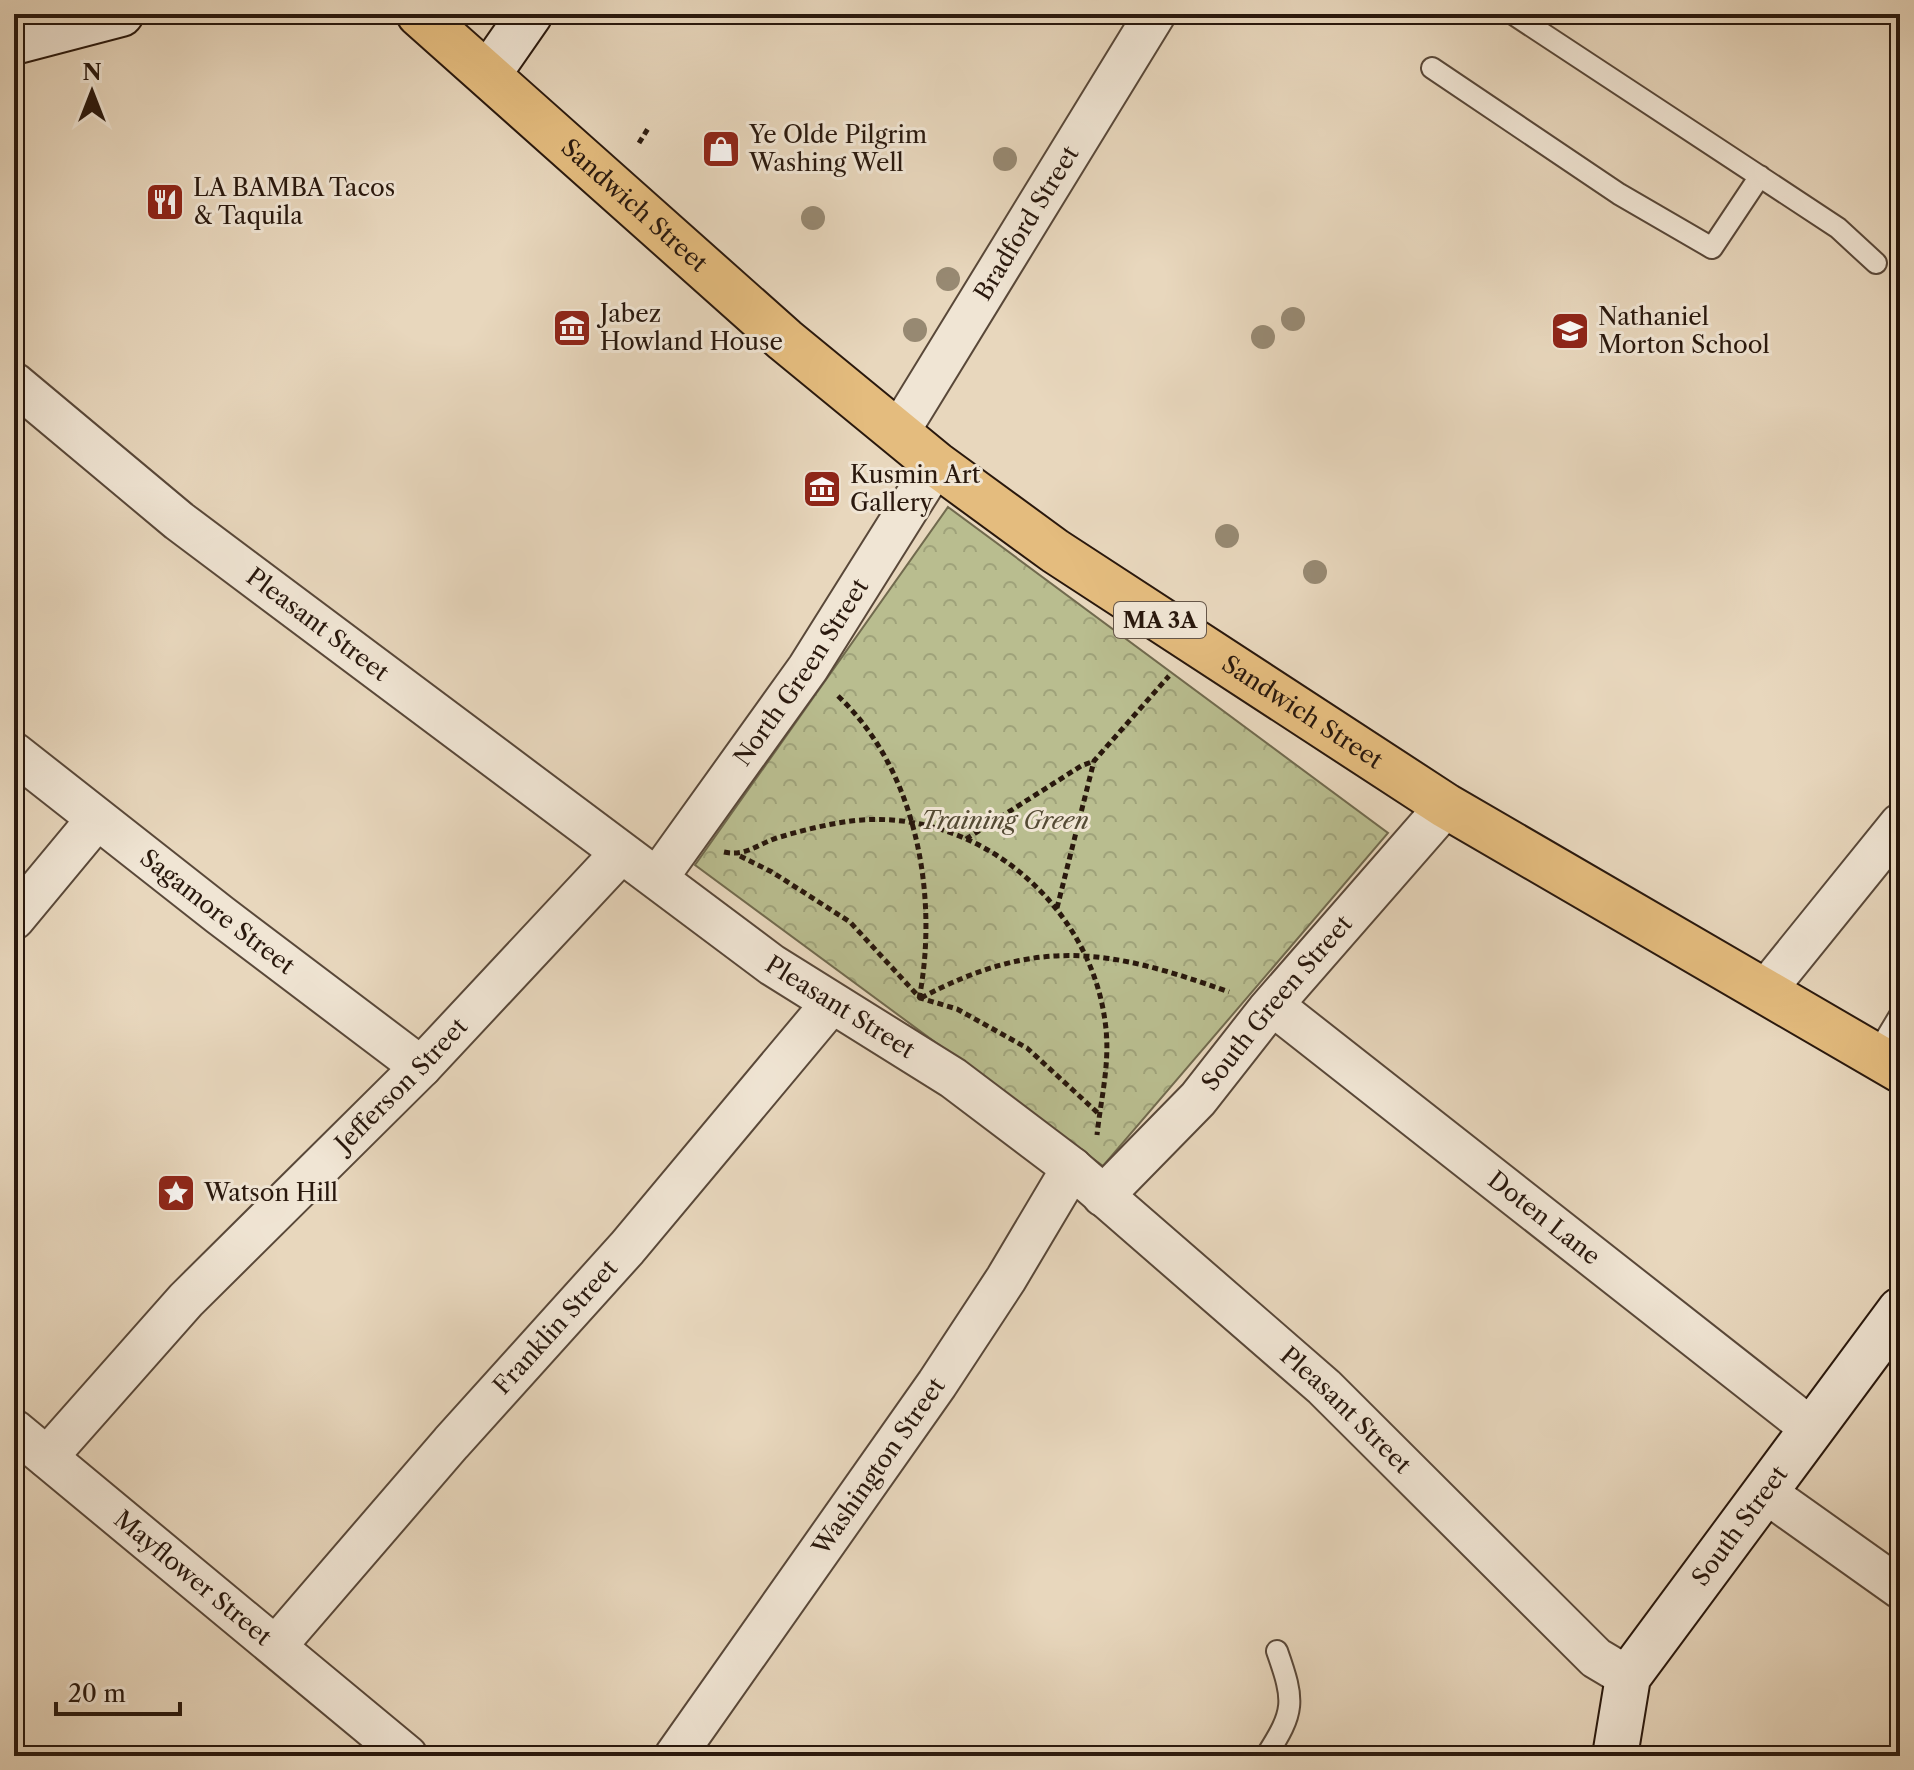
<svg xmlns="http://www.w3.org/2000/svg" width="1914" height="1770" font-family="'Libre Caslon Text',serif">
	<style>
		.forest { fill: url(#forest-crowns); stroke: #716a4e; stroke-width: 2 }
		.lines { fill: none; stroke-linecap: round; stroke-linejoin: round }
		.lane-casing { stroke: #594839; stroke-width: 24 }
		.street-casing { stroke: #594839; stroke-width: 44 }
		.secondary-casing { stroke: #29180d; stroke-width: 48 }
		.primary-casing { stroke: #29180d; stroke-width: 48 }
		.path { stroke: #29180d; stroke-width: 5; stroke-dasharray: 6 4; stroke-linecap: butt }
		.lane { stroke: #f0e5d4; stroke-width: 20 }
		.street { stroke: #f0e5d4; stroke-width: 40 }
		.secondary { stroke: #f0e5d4; stroke-width: 44 }
		.primary { stroke: #e4bc7e; stroke-width: 44 }
		.tree { fill: #978972 }
		.labels { text-anchor: middle; stroke-width: 6; stroke-linejoin: round; paint-order: stroke }
		.shield { fill: #f0e5d4; stroke: #655649; stroke-width: 2 }
		.shield-label { font-size: 22px; font-weight: bold; fill: #29180d }
		.poi-label { font-size: 24px; fill: #29180d; stroke: #f0e5d4; text-anchor: start }
		.street-label { font-size: 24px; fill: #29180d; stroke: #f0e5d4 }
		.park-label { font-size: 24px; font-style: italic; fill: #544a34; stroke: #f0e5d4 }
	</style>
	<defs>
		<pattern id="forest-crowns" width="20" height="18" patternUnits="userSpaceOnUse" patternTransform="scale(2)"><rect width="20" height="18" fill="#b9bd8f"/><path d="M2 6a3 3 0 1 1 6 0M12 15a3 3 0 1 1 6 0" fill="none" stroke="#9fa27a"/></pattern>
	</defs>
	<rect width="100%" height="100%" fill="#e8d7bd"/>
	<filter id="stains"><feTurbulence type="fractalNoise" baseFrequency=".0025" numOctaves="4"/><feColorMatrix values="0 0 0 0 .2 0 0 0 0 .09 0 0 0 0 .02 0 0 0 .5 -.17"/></filter>
	<radialGradient id="worn" r=".72"><stop offset=".6" stop-color="#630" stop-opacity="0"/><stop offset="1" stop-color="#630" stop-opacity=".3"/></radialGradient>
	<path class="forest" d="M 948,507 L 1388,833 L 1103,1166 L 695,865 Z"/>
	<g class="lines">
		<g class="lane-casing">
			<path id="lane" d="M 1513,14 L 1838,228 L 1876,263
				M 1432,68 L 1619,194 L 1712,248 L 1760,176
				M 1876,1055 L 1900,1015
				M 1266,1756 C 1295,1711 1295,1702 1277,1651"/>
		</g>
		<g class="street-casing">
			<g id="street">
				<path id="s1" d="M 14,383 L 179,521 L 772,965 L 953,1078 L 1072,1168 L 1324,1387 L 1596,1658 L 1628,1677"/>
				<path id="s2" d="M 898,433 L 1155,14"/>
				<path id="s3" d="M 14,753 L 220,915 L 421,1067"/>
				<path id="s4" d="M 658,877 L 808,668 L 936,464"/>
				<path d="M 14,919 L 97,819"/>
				<path d="M 1765,991 L 1900,824"/>
				<path id="s5" d="M 1275,1007 L 1812,1429"/>
				<path id="s6" d="M 1103,1196 L 1198,1099 L 1267,1011 L 1446,806"/>
				<path id="s7" d="M 14,1430 L 407,1756"/>
				<path id="s8" d="M 47,1457 L 186,1300 L 421,1067 L 621,853"/>
				<path d="M 1765,1492 L 1900,1588"/>
				<path id="s9" d="M 276,1646 L 451,1443 L 627,1248 L 831,1004"/>
				<path id="s10" d="M 675,1756 L 937,1384 L 1006,1279 L 1072,1168"/>
			</g>
		</g>
		<g class="secondary-casing">
			<g id="secondary">
				<path d="M 14,42 L 121,14"/>
				<path d="M 489,73 L 530,14"/>
				<path id="s11" d="M 1615,1756 L 1628,1677 L 1900,1310"/>
			</g>
		</g>
		<g class="primary-casing">
			<g id="primary">
				<path id="s12" d="M 419,14 L 785,340 L 936,464 L 1055,551 L 1446,806 L 1900,1070"/>
			</g>
		</g>
		<path class="path" d="M 639,143 L 649,127
			M 838,696 C 917,770 939,897 919,999
			M 966,839 L 1081,766 L 1094,761
			M 724,852 C 746,857 759,843 780,837 C 803,830 828,824 851,821 C 974,806 1089,902 1105,1021 C 1111,1061 1101,1097 1097,1135
			M 740,856 L 772,872 L 850,922 L 920,998 L 957,1009 L 1027,1048 L 1099,1114
			M 1057,908 L 1094,761 L 1169,676
			M 921,998 C 1037,936 1110,949 1229,992"/>
		<use href="#lane" class="lane"/>
		<use href="#street" class="street"/>
		<use href="#secondary" class="secondary"/>
		<use href="#primary" class="primary"/>
	</g>
	<g class="tree">
		<circle cx="1005" cy="159" r="12"/>
		<circle cx="813" cy="218" r="12"/>
		<circle cx="948" cy="279" r="12"/>
		<circle cx="1293" cy="319" r="12"/>
		<circle cx="915" cy="330" r="12"/>
		<circle cx="1263" cy="337" r="12"/>
		<circle cx="1227" cy="536" r="12"/>
		<circle cx="1315" cy="572" r="12"/>
	</g>
	<defs>
		<g id="shop-square" transform="scale(2)"><rect x="-9" y="-9" width="18" height="18" rx="4" fill="#8f2418" stroke="#f0e5d4"/><path d="M-5-2.5h2.3a2.7 3.5 0 0 1 5.4 0H5L5.5 6h-11ZM-1.5-2.5h3a1.5 2.3 0 0 0-3 0Z" fill="#fff"/></g>
		<g id="restaurant-square" transform="scale(2)"><rect x="-9" y="-9" width="18" height="18" rx="4" fill="#8f2418" stroke="#f0e5d4"/><path d="M-5-6h1v4h1v-4h1v4h1v-4h1v5L-1.5 .5V6h-2V.5L-5-1ZM5-6V6H3V1.5H1.5Q1.5-4 5-6Z" fill="#fff"/></g>
		<g id="museum-square" transform="scale(2)"><rect x="-9" y="-9" width="18" height="18" rx="4" fill="#8f2418" stroke="#f0e5d4"/><path d="M0-6L6-3V-2H-6V-3ZM-5-1h2V3h-2ZM-1-1h2V3h-2ZM3-1h2V3H3ZM-6 4H6V6H-6Z" fill="#fff"/></g>
		<g id="school-square" transform="scale(2)"><rect x="-9" y="-9" width="18" height="18" rx="4" fill="#8f2418" stroke="#f0e5d4"/><path d="M0-5L7-2L0 1L-7-2ZM-4 1L0 2.5L4 1V4Q0 6-4 4Z" fill="#fff"/></g>
		<g id="sight-square" transform="scale(2)"><rect x="-9" y="-9" width="18" height="18" rx="4" fill="#8f2418" stroke="#f0e5d4"/><path d="M0-6L1.8-2.2L6-1.7L2.9 1.2L3.7 5.4L0 3.3L-3.7 5.4L-2.9 1.2L-6-1.7L-1.8-2.2Z" fill="#fff"/></g>
	</defs>
	<g fill-rule="evenodd">
		<use href="#shop-square" x="721" y="149"/>
		<use href="#restaurant-square" x="165" y="202"/>
		<use href="#museum-square" x="572" y="328"/>
		<use href="#school-square" x="1570" y="331"/>
		<use href="#museum-square" x="822" y="489"/>
		<use href="#sight-square" x="176" y="1193"/>
	</g>
	<g class="labels">
		<rect class="shield" x="1114" y="602" width="92" height="36" rx="6"/>
		<g class="shield-label">
			<text x="1160" y="628">MA 3A</text>
		</g>
		<g class="poi-label">
			<text x="749" y="143">Ye Olde Pilgrim<tspan x="749" dy="28">Washing Well</tspan></text>
			<text x="193" y="196">LA BAMBA Tacos<tspan x="193" dy="28">&amp; Taquila</tspan></text>
			<text x="600" y="322">Jabez<tspan x="600" dy="28">Howland House</tspan></text>
			<text x="1598" y="325">Nathaniel<tspan x="1598" dy="28">Morton School</tspan></text>
			<text x="850" y="483">Kusmin Art<tspan x="850" dy="28">Gallery</tspan></text>
			<text x="204" y="1201">Watson Hill</text>
		</g>
		<g class="street-label">
			<text dy="8" stroke="none"><textPath href="#s12" startOffset="288">Sandwich Street</textPath></text>
			<text dy="8" stroke="none"><textPath href="#s2" startOffset="246">Bradford Street</textPath></text>
			<text dy="8" stroke="none"><textPath href="#s1" startOffset="388">Pleasant Street</textPath></text>
			<text dy="8" stroke="none"><textPath href="#s4" startOffset="250">North Green Street</textPath></text>
			<text dy="8" stroke="none"><textPath href="#s12" startOffset="1128">Sandwich Street</textPath></text>
			<text dy="8" stroke="none"><textPath href="#s3" startOffset="258">Sagamore Street</textPath></text>
			<text dy="8" stroke="none"><textPath href="#s6" startOffset="260">South Green Street</textPath></text>
			<text dy="8" stroke="none"><textPath href="#s1" startOffset="1036">Pleasant Street</textPath></text>
			<text dy="8" stroke="none"><textPath href="#s8" startOffset="514">Jefferson Street</textPath></text>
			<text dy="8" stroke="none"><textPath href="#s5" startOffset="342">Doten Lane</textPath></text>
			<text dy="8" stroke="none"><textPath href="#s9" startOffset="424">Franklin Street</textPath></text>
			<text dy="8" stroke="none"><textPath href="#s1" startOffset="1684">Pleasant Street</textPath></text>
			<text dy="8" stroke="none"><textPath href="#s10" startOffset="354">Washington Street</textPath></text>
			<text dy="8" stroke="none"><textPath href="#s11" startOffset="268">South Street</textPath></text>
			<text dy="8" stroke="none"><textPath href="#s7" startOffset="232">Mayflower Street</textPath></text>
		</g>
		<g class="park-label">
			<text x="1005" y="829">Training Green</text>
		</g>
	</g>
	<rect width="1914" height="1770" fill="none" stroke="#e8d7bd" stroke-width="48"/>
	<rect x="16" y="16" width="1882" height="1738" fill="none" stroke="#29180d" stroke-width="4"/>
	<rect x="24" y="24" width="1866" height="1722" fill="none" stroke="#29180d" stroke-width="2"/>
	<g transform="translate(92 92)" stroke="#f0e5d4" stroke-width="6" paint-order="stroke">
	<path d="M0-6L14 30L0 20L-14 30Z" fill="#29180d"/>
	<text y="-12" font-size="22" font-weight="bold" text-anchor="middle" fill="#29180d">N</text>
	</g>
	<path d="M56 1702v12h124v-12" fill="none" stroke="#29180d" stroke-width="4"/>
	<text x="68" y="1702" font-size="24" fill="#29180d" stroke="#f0e5d4" stroke-width="6" paint-order="stroke">20 m</text>
	<rect width="100%" height="100%" filter="url(#stains)"/>
	<rect width="100%" height="100%" fill="url(#worn)"/>
</svg>
